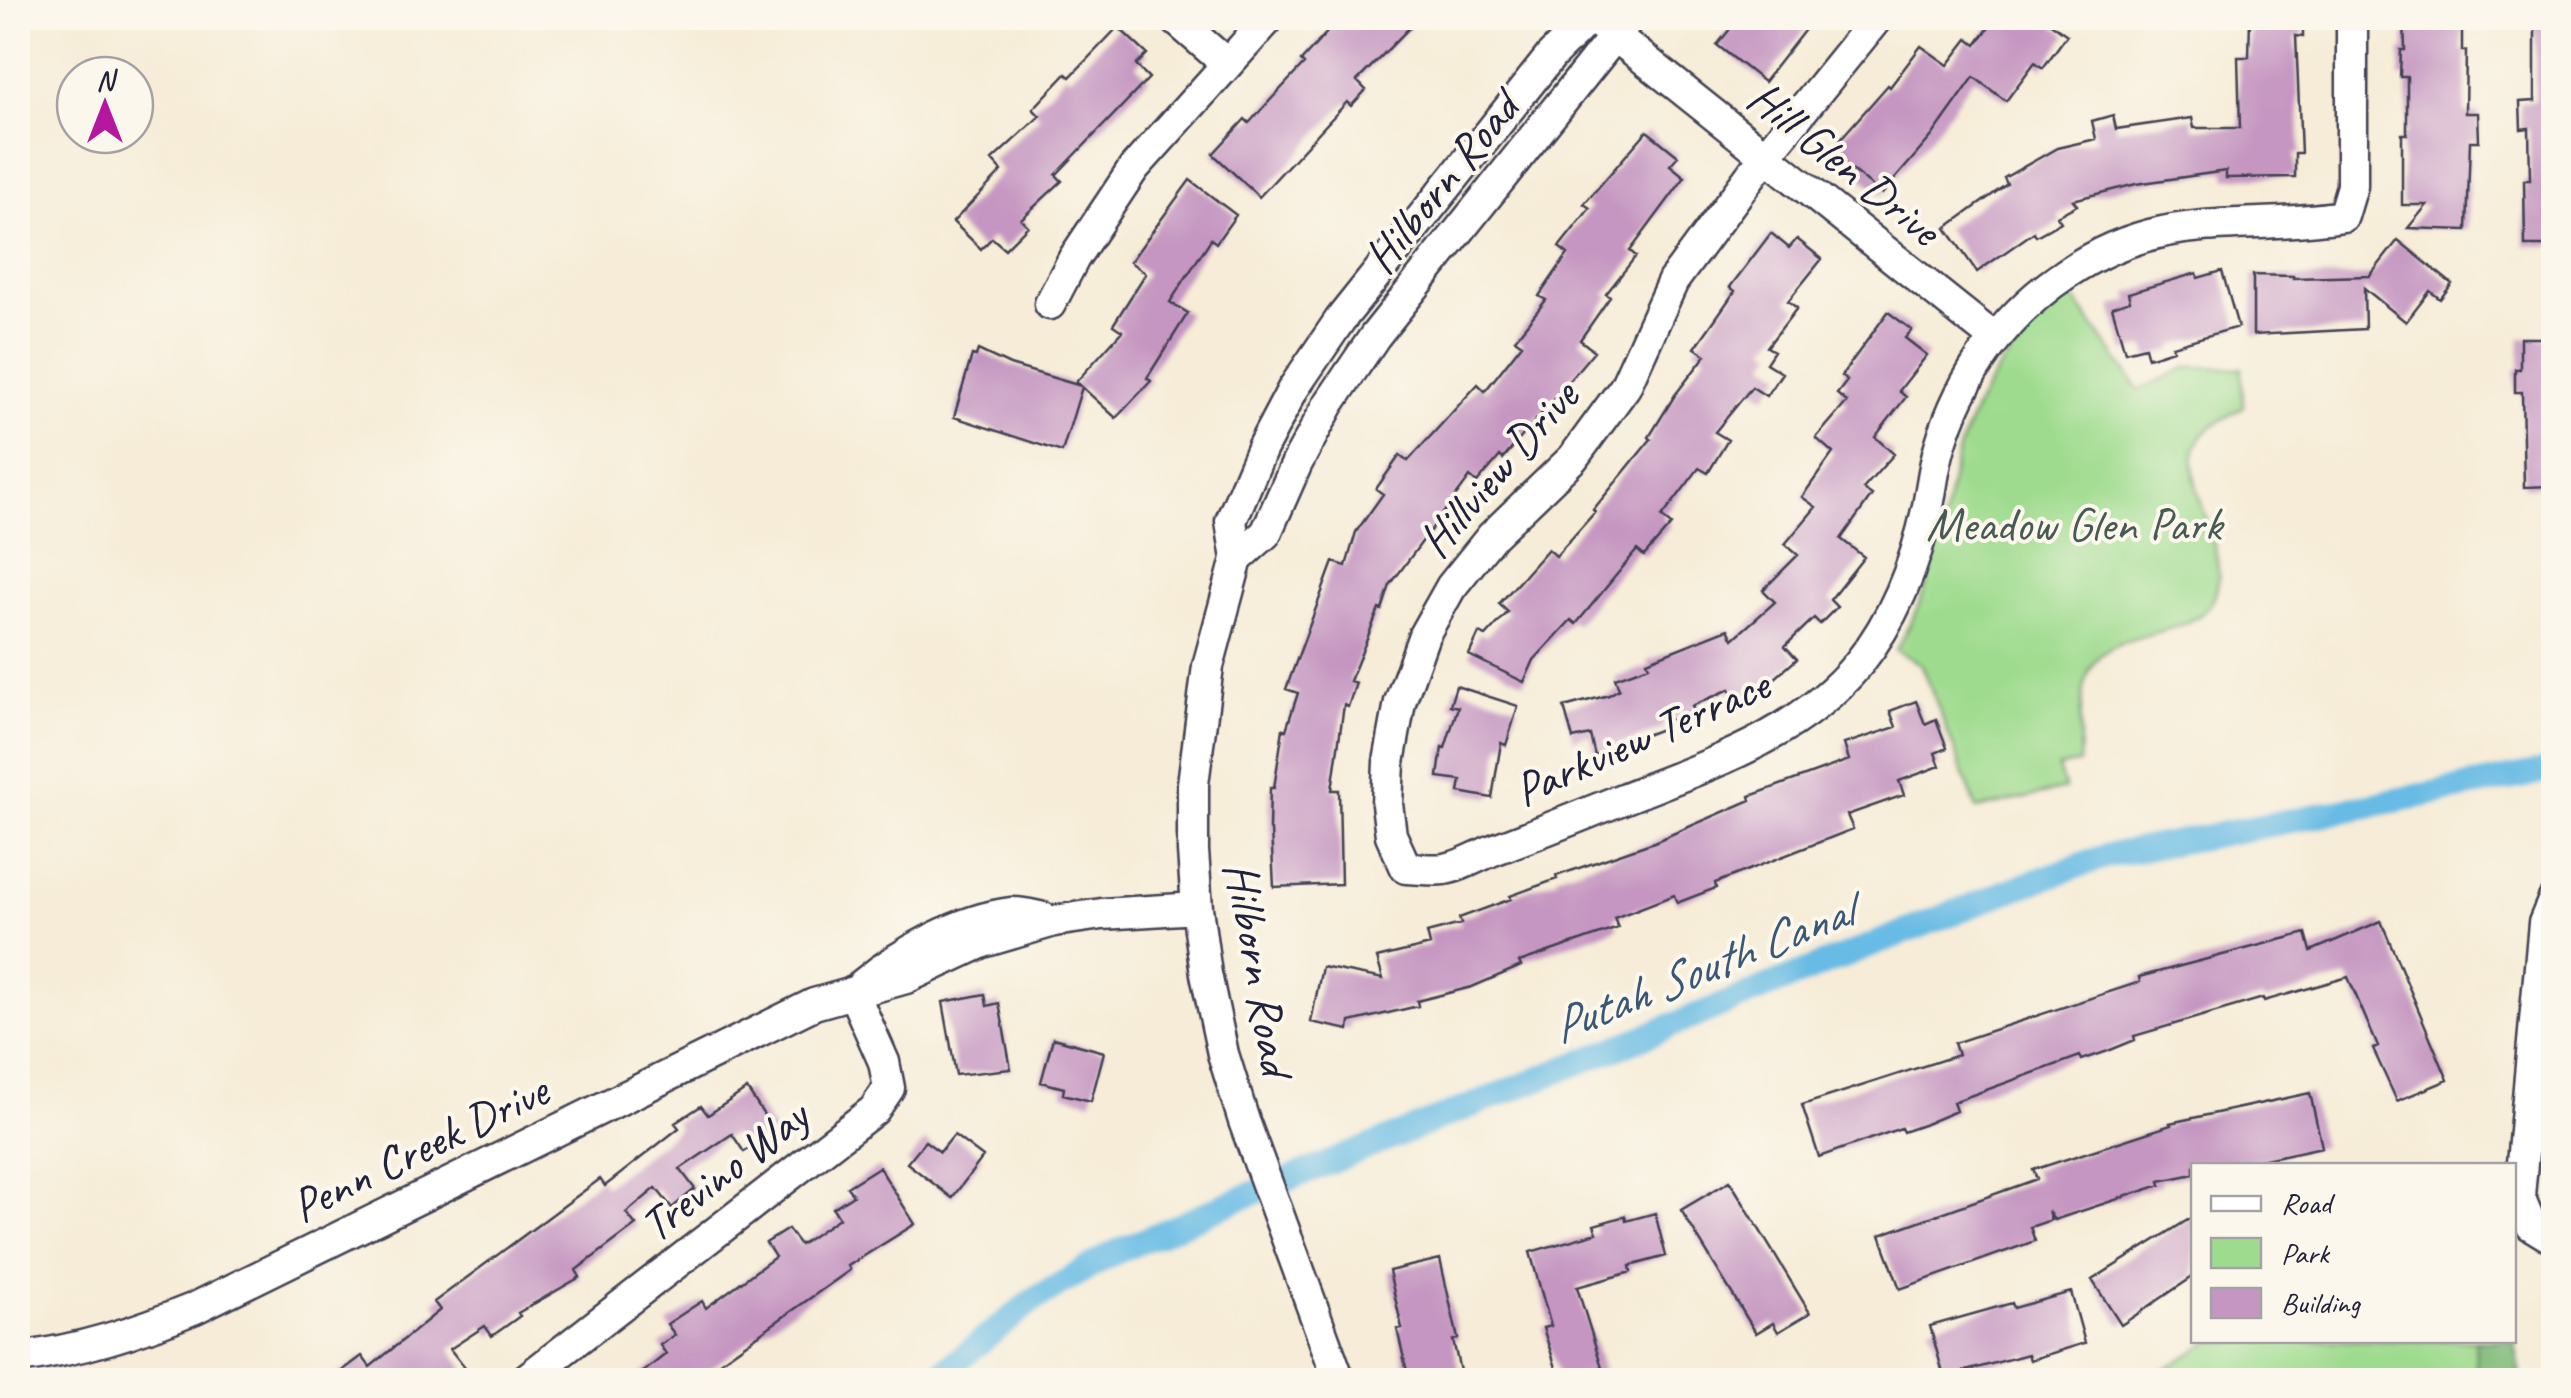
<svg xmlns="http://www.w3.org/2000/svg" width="2571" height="1398" font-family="Caveat,sans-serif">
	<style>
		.green { fill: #9fdb8e; stroke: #607e64; stroke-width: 2.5 }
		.forest { fill: #7fbb79; stroke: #506e5a; stroke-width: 2.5 }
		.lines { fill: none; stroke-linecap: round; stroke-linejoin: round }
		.canal { stroke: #68bbe4; stroke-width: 25 }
		.building { fill: #c596c1 }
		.minor-casing { stroke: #424052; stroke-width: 35 }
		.minor { stroke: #fff; stroke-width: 30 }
		.labels { text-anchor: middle; stroke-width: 8; stroke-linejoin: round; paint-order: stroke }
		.street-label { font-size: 48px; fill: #22223b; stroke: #fbf7ec }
		.park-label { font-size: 48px; fill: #485a54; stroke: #fbf7ec }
		.water-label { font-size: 50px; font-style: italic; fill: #3a5876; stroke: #fbf7ec }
	</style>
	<rect width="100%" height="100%" fill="#fbf7ec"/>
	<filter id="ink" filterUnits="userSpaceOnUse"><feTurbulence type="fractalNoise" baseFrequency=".01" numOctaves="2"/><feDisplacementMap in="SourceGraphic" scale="20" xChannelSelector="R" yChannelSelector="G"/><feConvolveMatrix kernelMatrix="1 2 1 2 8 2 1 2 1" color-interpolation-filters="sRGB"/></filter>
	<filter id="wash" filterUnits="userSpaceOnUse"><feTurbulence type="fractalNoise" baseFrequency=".0048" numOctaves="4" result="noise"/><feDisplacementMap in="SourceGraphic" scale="40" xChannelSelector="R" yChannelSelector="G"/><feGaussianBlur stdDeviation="2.25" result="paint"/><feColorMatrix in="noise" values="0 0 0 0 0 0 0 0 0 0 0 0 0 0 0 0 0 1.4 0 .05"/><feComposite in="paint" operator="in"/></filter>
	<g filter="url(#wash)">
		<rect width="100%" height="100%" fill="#f6ecd7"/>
		<path class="green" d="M 2071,294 L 2139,390 L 2188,367 L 2242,368 L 2243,407 C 2228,416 2211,424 2200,439 C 2174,477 2232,545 2215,595 C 2199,643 2108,624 2089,671 C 2078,700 2081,733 2079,763 L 2058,768 L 2065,789 L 1977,809 L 1922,665 L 1896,650 C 1915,617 1930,582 1939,544 C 1948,504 1952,463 1968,425 C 1990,371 2027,331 2071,294 Z
			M 2514,1340 L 2521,1380 L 2146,1380 L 2212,1341 Z"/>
		<path class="forest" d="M 2514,1338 L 2522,1380 L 2477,1380 L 2475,1341 L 2514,1340 Z"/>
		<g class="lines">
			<path class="canal" d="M 933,1380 L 1032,1301 L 1112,1254 L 1229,1203 L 2010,890 L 2106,856 L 2554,770"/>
		</g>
		<g id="blocks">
			<path class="building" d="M 1340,18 L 1419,18 L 1357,81 L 1366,90 L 1351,106 L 1347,102 L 1259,197 L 1213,154 L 1245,119 L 1249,123 L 1304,64 L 1301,61 Z
				M 1739,18 L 1814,18 L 1764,82 L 1717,45 Z
				M 1996,18 L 2044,18 L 2067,35 L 2043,68 L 2035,62 L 2006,101 L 1974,77 L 1932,136 L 1882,194 L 1829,152 L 1888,85 L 1890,87 L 1921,46 L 1948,65 L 1968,39 L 1976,45 Z
				M 2250,18 L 2303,18 L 2303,37 L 2296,36 L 2301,153 L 2295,153 L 2295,177 L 2226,178 L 2226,171 L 2136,184 L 2073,200 L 2077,205 L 2057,216 L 2061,222 L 2036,236 L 2034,232 L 1977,272 L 1946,228 L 2007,184 L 2004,178 L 2057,148 L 2096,139 L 2092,121 L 2113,115 L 2116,129 L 2192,118 L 2194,128 L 2240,128 L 2238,57 L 2249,57 Z
				M 2404,18 L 2462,18 L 2462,51 L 2466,51 L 2465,113 L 2478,113 L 2479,141 L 2470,141 L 2467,230 L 2408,228 L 2427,205 L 2402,205 L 2402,134 L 2407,134 L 2407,77 L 2400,77 L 2401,50 L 2405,50 Z
				M 2535,22 L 2554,23 L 2554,246 L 2525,246 L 2524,180 L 2530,180 L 2529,128 L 2521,129 L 2520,102 L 2535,101 Z
				M 1118,27 L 1147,54 L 1136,65 L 1149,78 L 1056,175 L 1062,181 L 1021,219 L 1028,226 L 1005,249 L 992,238 L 981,249 L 953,222 L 1002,171 L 992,160 L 1040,116 L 1033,109 L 1066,74 L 1070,77 Z
				M 1647,131 L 1678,156 L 1670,165 L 1685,177 L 1630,251 L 1636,256 L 1606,294 L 1610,297 L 1580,340 L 1594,351 L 1503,459 L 1500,456 L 1477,483 L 1470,477 L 1390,585 L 1382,610 L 1379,609 L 1350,681 L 1356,683 L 1348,707 L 1344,705 L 1332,790 L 1339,790 L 1341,884 L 1274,887 L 1271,830 L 1269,829 L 1270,788 L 1274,788 L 1283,729 L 1286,730 L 1298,693 L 1286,689 L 1333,562 L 1346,566 L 1356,532 L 1383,494 L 1376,489 L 1400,455 L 1408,461 L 1478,384 L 1485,391 L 1522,344 L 1515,339 L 1546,300 L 1539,296 L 1568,254 L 1559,247 L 1590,208 L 1584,204 Z
				M 1190,180 L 1236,215 L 1216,243 L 1211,239 L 1170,302 L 1188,313 L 1147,378 L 1151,381 L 1116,418 L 1082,387 L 1062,452 L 954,417 L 972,355 L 976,356 L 978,350 L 1010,365 L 1081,386 L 1076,382 L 1122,331 L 1113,325 L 1146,273 L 1130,262 Z
				M 1771,233 L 1789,248 L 1797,239 L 1822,259 L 1788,301 L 1797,308 L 1767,347 L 1774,351 L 1766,363 L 1782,373 L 1766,396 L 1752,387 L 1715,432 L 1728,440 L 1708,473 L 1699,468 L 1662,517 L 1671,525 L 1644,556 L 1637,550 L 1576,624 L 1571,620 L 1534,660 L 1524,682 L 1469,655 L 1479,633 L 1486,636 L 1508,612 L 1499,604 L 1548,549 L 1556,556 L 1595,512 L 1593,510 L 1651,439 L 1649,437 L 1675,395 L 1706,355 L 1695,348 L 1735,291 L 1730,287 Z
				M 2398,240 L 2452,284 L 2440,299 L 2430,291 L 2406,322 L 2364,288 L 2365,329 L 2253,335 L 2253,275 L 2293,276 L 2293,278 L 2370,276 Z
				M 2222,271 L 2238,327 L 2172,346 L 2173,350 L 2148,358 L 2145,347 L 2125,352 L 2112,307 L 2130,301 L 2128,293 L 2197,273 L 2198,278 Z
				M 1888,312 L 1912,330 L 1905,338 L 1927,355 L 1899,391 L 1906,397 L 1875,437 L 1894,454 L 1863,489 L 1872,495 L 1841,539 L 1864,557 L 1830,600 L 1837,607 L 1820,624 L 1814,618 L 1785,646 L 1797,659 L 1773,680 L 1734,698 L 1730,689 L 1692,706 L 1694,711 L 1662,723 L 1664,728 L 1619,745 L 1620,749 L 1595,756 L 1590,735 L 1573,739 L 1564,707 L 1609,695 L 1619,689 L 1615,678 L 1649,666 L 1647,661 L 1728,629 L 1733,639 L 1775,602 L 1763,590 L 1798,555 L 1785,544 L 1816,507 L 1802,497 L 1833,453 L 1816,438 L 1847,402 L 1837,394 L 1847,381 L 1841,376 Z
				M 2520,338 L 2554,338 L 2554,486 L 2524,487 L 2522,392 L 2515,392 L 2515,369 L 2520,369 Z
				M 1456,686 L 1518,706 L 1506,745 L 1501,743 L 1492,798 L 1459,792 L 1461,780 L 1438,777 L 1442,747 L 1445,748 L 1458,707 L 1450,705 Z
				M 1916,701 L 1925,724 L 1936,719 L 1947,748 L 1935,753 L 1940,766 L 1899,781 L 1904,795 L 1847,815 L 1853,829 L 1715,883 L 1716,888 L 1677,903 L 1674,895 L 1614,918 L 1618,928 L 1519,962 L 1521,966 L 1472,987 L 1417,1001 L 1418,1006 L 1350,1022 L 1349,1030 L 1311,1022 L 1322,967 L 1383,979 L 1377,958 L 1430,945 L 1427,933 L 1461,924 L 1459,918 L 1511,899 L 1510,896 L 1557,879 L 1556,876 L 1654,842 L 1751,800 L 1750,796 L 1849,760 L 1844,744 L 1896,727 L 1890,711 Z
				M 2381,921 L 2448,1080 L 2397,1101 L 2373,1049 L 2378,1047 L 2348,977 L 2264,1001 L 2263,998 L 2134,1036 L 2135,1040 L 2108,1051 L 2082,1060 L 2080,1056 L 1953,1102 L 1956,1111 L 1923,1125 L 1903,1132 L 1901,1128 L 1819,1157 L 1802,1105 L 1958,1055 L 1954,1043 L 2140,982 L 2139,977 L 2306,933 L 2311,951 Z
				M 985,994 L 987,1006 L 999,1003 L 1011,1069 L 956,1075 L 943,1002 Z
				M 1053,1038 L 1104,1052 L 1091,1101 L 1063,1094 L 1064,1088 L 1041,1082 Z
				M 747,1089 L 775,1132 L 744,1152 L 732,1134 L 680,1169 L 695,1189 L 672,1208 L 656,1188 L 626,1213 L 636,1225 L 576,1270 L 580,1277 L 518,1313 L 520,1316 L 492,1336 L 485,1326 L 450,1349 L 465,1368 L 449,1380 L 330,1380 L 362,1356 L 370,1367 L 440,1310 L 434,1302 L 600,1179 L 605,1186 L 679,1128 L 675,1123 L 701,1106 L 708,1115 Z
				M 2310,1093 L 2322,1147 L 2232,1166 L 2194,1166 L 2194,1174 L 2160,1181 L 2161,1185 L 2054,1220 L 2048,1211 L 2051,1220 L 2030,1227 L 2035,1241 L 1900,1289 L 1880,1235 L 2037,1179 L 2033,1170 L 2171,1125 L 2170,1123 Z
				M 954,1135 L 983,1157 L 952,1198 L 907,1163 L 925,1141 L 940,1152 Z
				M 879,1167 L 915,1224 L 848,1266 L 850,1270 L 694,1380 L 633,1380 L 666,1354 L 660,1345 L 675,1335 L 667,1324 L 702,1301 L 706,1308 L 775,1257 L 766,1243 L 788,1229 L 800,1245 L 839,1218 L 833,1208 L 853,1195 L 847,1187 Z
				M 1730,1181 L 1810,1313 L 1778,1332 L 1773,1323 L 1756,1333 L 1681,1210 Z
				M 1655,1213 L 1666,1256 L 1630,1266 L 1631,1272 L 1577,1287 L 1606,1380 L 1560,1380 L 1543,1328 L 1551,1326 L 1530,1252 L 1597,1233 L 1594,1225 L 1625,1216 L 1626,1221 Z
				M 2194,1216 L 2194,1276 L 2121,1325 L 2092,1280 Z
				M 1440,1259 L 1458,1339 L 1453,1340 L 1462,1380 L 1409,1380 L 1397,1329 L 1402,1328 L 1389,1271 Z
				M 2071,1292 L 2085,1343 L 2030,1360 L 2028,1354 L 1944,1377 L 1930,1326 L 2012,1303 L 2014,1308 Z"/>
		</g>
	</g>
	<g filter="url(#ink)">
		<use href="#blocks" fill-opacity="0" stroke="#424052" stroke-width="2.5"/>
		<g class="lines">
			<g class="minor-casing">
				<path id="minor" d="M 1174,18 L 1226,63
					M 1877,18 L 1766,155 L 1673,281 L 1625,387 L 1573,458 L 1492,536 L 1451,587 L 1424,635 L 1400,702 L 1389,762 L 1387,804 L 1391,835 L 1406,868 C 1418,868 1432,871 1444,869 C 1460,867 1478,856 1493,850 C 1536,834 1578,817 1620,800 C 1705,766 1799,737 1859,663 C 1896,617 1916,563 1928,506 C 1932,486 1934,465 1940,446 C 1961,376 2005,314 2067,273 C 2163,208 2239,232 2343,216 L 2352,186 L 2352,18
					M 1599,23 L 1995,339
					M 1050,304 L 1074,258 L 1134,168 L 1269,18
					M 1237,559 L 1266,533 L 1297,463 L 1329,404 L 1375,336 L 1629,18
					M 2554,899 L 2544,923 L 2519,1196 L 2531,1225 L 2554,1239
					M 863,984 C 902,952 961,919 1012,913 C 1022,912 1033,916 1043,918
					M 18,1358 C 81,1350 136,1332 195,1308 L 814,1004 L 906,978 L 983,942 L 1054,921 L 1102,914 L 1197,908
					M 525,1380 L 874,1110 L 889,1088 L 884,1062 L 853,992
					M 1339,1380 L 1244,1121 L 1223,1054 L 1206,974 L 1197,908 L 1193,851 L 1193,784 L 1208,666 L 1237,559 L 1231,521 L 1262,448 L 1293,389 L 1340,320 L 1551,56 L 1589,18"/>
			</g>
			<use href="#minor" class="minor"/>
		</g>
	</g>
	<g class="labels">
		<g class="street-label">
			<text transform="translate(1845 162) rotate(39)" y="17">Hill Glen Drive</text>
			<text transform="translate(1440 182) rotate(-51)" y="17">Hilborn Road</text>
			<text transform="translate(1497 468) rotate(-49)" y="17">Hillview Drive</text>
			<text transform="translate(1641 736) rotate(-24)" y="17">Parkview Terrace</text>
			<text transform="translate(1260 968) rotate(80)" y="17">Hilborn Road</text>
			<text transform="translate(419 1147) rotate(-26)" y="17">Penn Creek Drive</text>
			<text transform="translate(723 1170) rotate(-38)" y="17">Trevino Way</text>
		</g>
		<g class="park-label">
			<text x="2074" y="540">Meadow Glen Park</text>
		</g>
		<g class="water-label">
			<text transform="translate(1701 967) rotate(-22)" y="18">Putah South Canal</text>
		</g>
	</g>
	<rect width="2571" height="1398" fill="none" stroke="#fbf7ec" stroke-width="60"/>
	<rect x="2191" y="1163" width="325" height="180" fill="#fbf7ec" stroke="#a4a2a5" stroke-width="2.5"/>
	<rect x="2211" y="1196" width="50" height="15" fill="#ffffff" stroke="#a4a2a5" stroke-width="2.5"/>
	<text x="2281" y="1213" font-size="30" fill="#22223b">Road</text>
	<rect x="2211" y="1238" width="50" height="30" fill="#9fdb8e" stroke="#a4a2a5" stroke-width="2.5"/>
	<text x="2281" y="1263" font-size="30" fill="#22223b">Park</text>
	<rect x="2211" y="1288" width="50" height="30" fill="#c596c1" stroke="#a4a2a5" stroke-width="2.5"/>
	<text x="2281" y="1313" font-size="30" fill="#22223b">Building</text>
	<g transform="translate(105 105)"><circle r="48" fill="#fbf7ec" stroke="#a4a2a5" stroke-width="2.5"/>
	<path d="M0-8L18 38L0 25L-18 38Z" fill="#b5179e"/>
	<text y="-15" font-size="28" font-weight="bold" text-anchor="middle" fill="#22223b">N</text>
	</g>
</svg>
